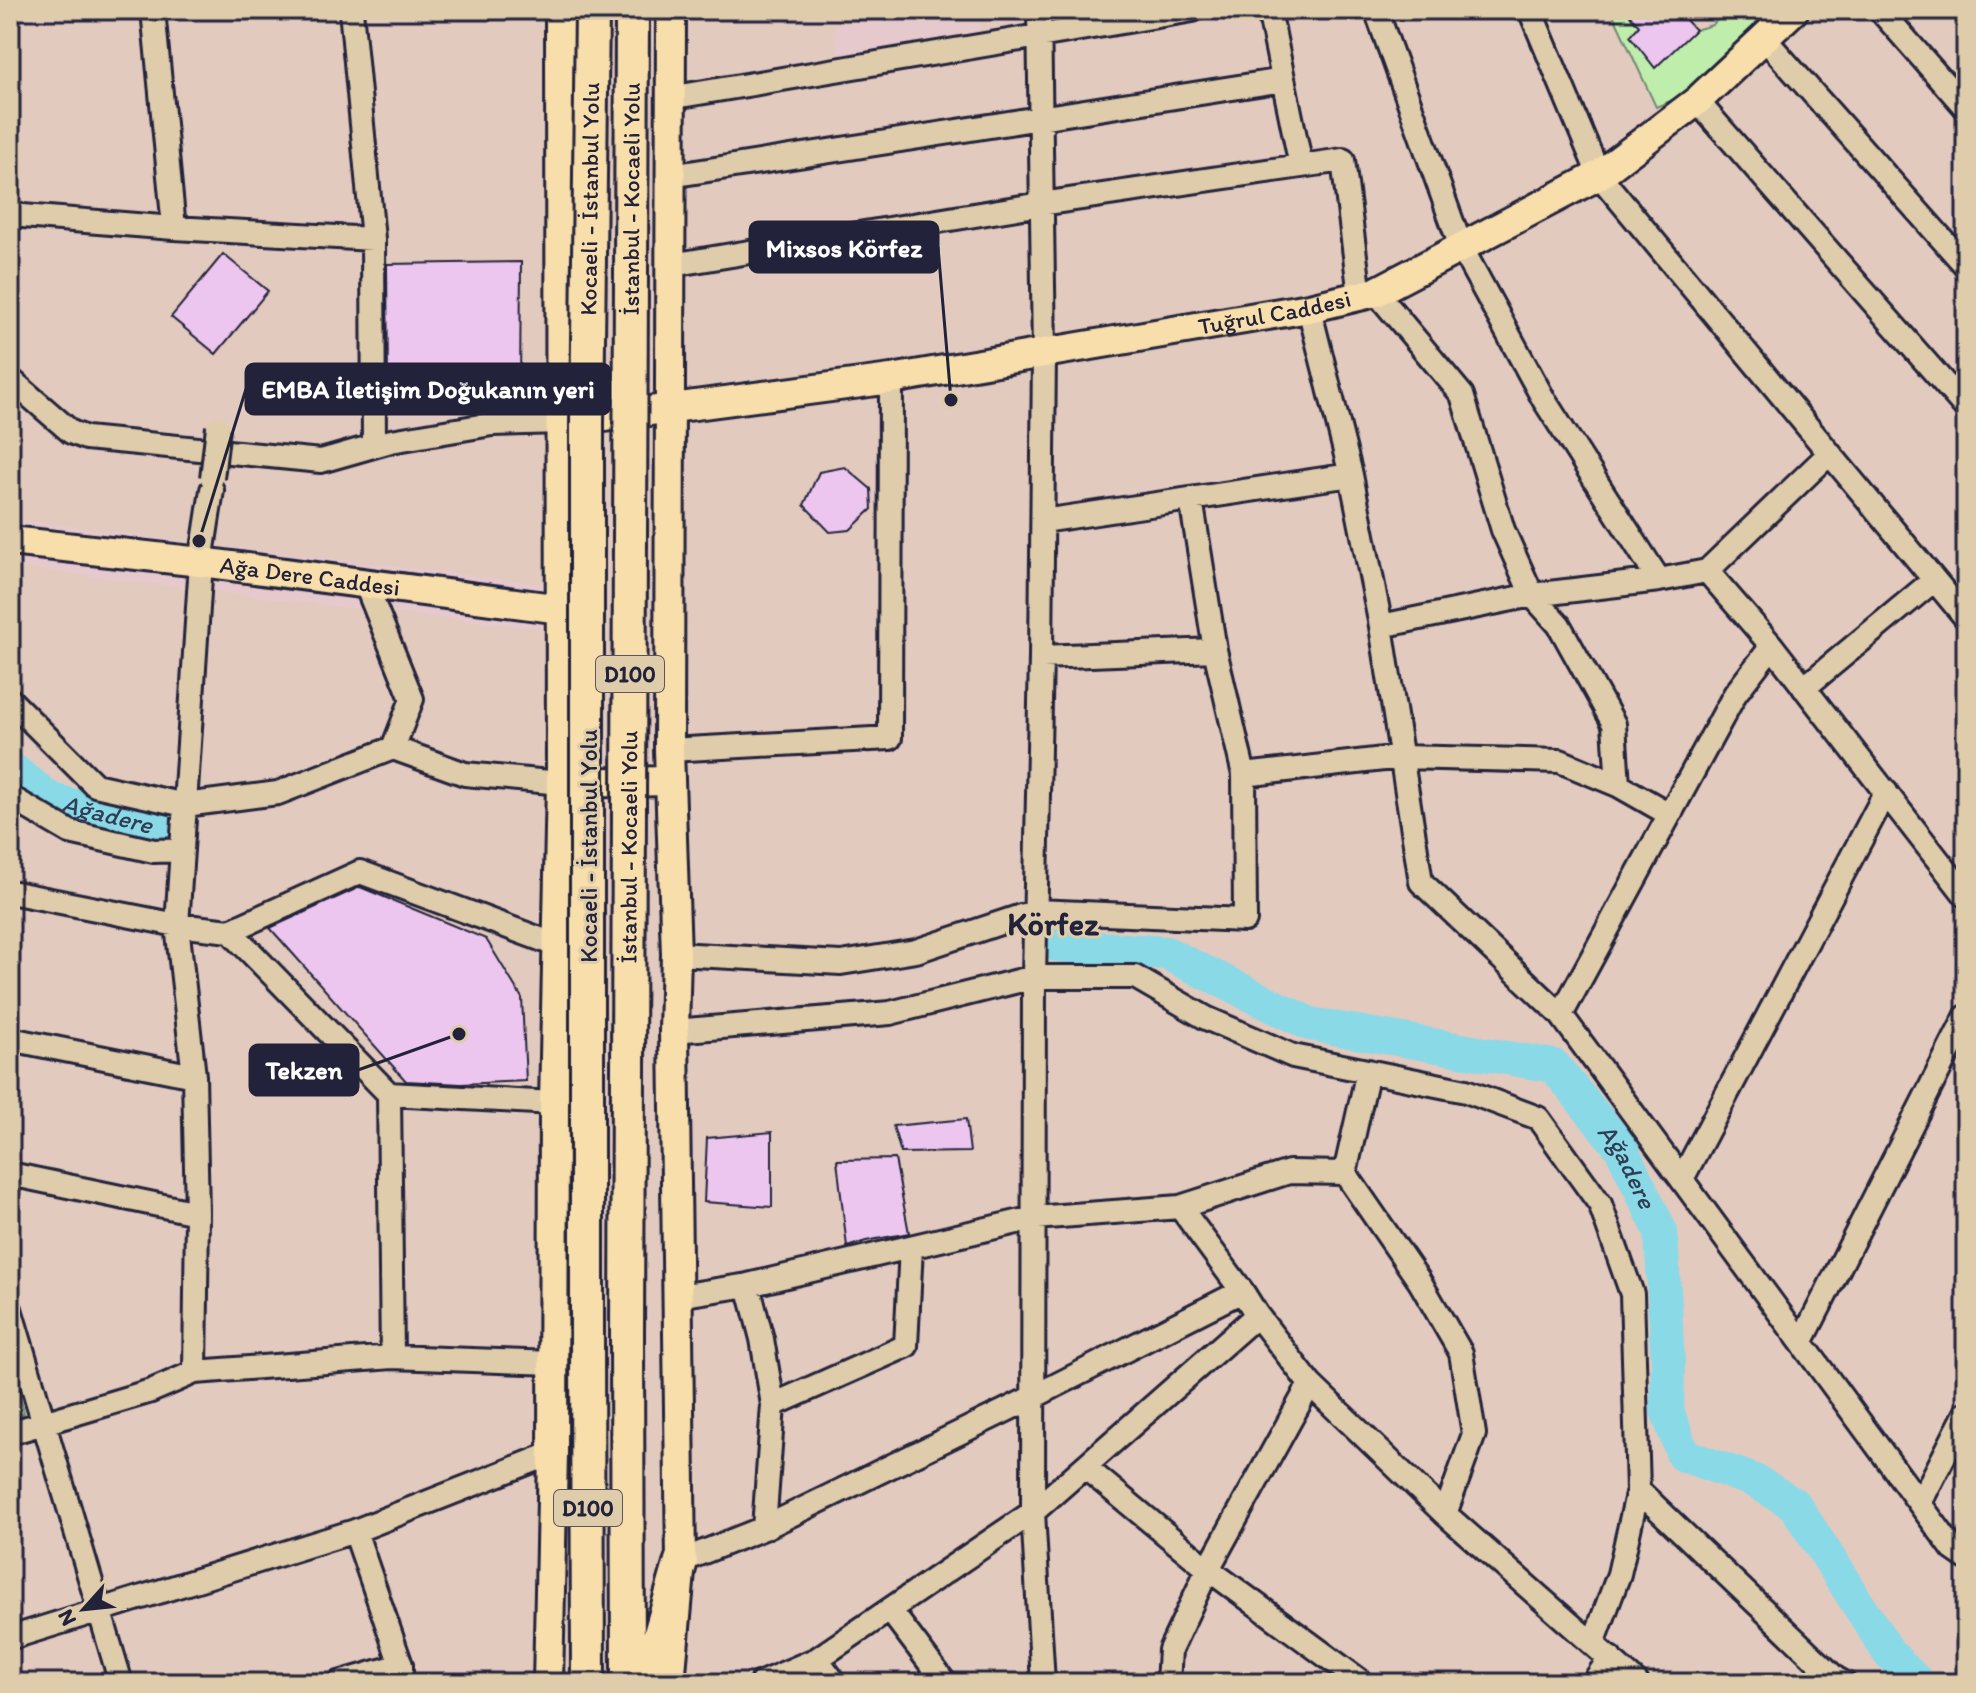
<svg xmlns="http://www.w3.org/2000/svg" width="1976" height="1693" font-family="Itim,sans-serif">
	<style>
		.built { fill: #e6c9cd }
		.green { fill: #bfeeac; stroke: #708874; stroke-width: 2 }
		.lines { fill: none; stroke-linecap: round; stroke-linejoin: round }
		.river { stroke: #89d9e7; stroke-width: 34 }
		.building { fill: #ecc6ef; stroke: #22223b; stroke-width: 2 }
		.minor-casing { stroke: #22223b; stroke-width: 28 }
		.major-casing { stroke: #22223b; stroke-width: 34 }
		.highway-casing { stroke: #22223b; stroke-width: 38 }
		.minor { stroke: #dfccaa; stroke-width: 22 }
		.major { stroke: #f8deab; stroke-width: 28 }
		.highway { stroke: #f8deab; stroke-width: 32 }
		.minor-bridge-casing { stroke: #22223b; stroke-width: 28; stroke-linecap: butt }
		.highway-bridge-casing { stroke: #22223b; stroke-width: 38; stroke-linecap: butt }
		.minor-bridge { stroke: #dfccaa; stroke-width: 22 }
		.highway-bridge { stroke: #f8deab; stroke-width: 32 }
		.labels { text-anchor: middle; stroke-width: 6; stroke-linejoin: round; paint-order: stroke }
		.shield { fill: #dfccaa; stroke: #5b555c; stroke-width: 2 }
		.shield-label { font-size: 22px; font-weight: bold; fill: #22223b }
		.street-label { font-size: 24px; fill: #22223b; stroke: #dfccaa }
		.water-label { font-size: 26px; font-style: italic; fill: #313d55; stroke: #dfccaa }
		.district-label { font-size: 32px; font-weight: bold; fill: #22223b; stroke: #dfccaa }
		.leader { fill: none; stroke: #22223b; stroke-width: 3 }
		.callout-dot { fill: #22223b; stroke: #dfccaa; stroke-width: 3 }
		.callout { fill: #22223b; stroke: #22223b; stroke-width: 3 }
		.callout-label { font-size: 26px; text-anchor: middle; font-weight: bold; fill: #fff }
	</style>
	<rect width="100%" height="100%" fill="#e3cabf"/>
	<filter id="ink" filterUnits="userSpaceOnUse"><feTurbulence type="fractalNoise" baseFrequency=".0125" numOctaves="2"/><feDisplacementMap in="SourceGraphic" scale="16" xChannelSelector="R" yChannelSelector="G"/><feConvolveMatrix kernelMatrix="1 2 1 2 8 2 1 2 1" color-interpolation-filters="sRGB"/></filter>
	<g filter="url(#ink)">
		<path class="built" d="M 846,10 L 977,10 L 980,31 L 839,56 L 833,29 L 848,20 Z
			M 10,518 L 204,544 L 561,586 L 560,630 L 375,611 L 10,566 Z"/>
		<path class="green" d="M 1611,10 L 1626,10 L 1634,20 L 1645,20 L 1631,36 L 1695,30 L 1712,25 L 1728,10 L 1775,10 L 1687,94 L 1656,107 Z
			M 10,1354 L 24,1413 L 10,1417 Z"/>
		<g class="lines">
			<g class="river">
				<path id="s1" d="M 10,768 L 51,800 L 167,829"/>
				<path id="s2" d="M 1057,945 L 1166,953 L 1310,1024 L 1554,1066 L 1621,1148 L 1661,1232 L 1668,1365 L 1667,1410 L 1683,1455 L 1755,1481 L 1795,1505 L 1889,1653 L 1918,1683"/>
			</g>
		</g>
		<path class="building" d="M 1626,10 L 1677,10 L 1695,30 L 1655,68 L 1630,36 L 1639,26 Z
			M 223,254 L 268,291 L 216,354 L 171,317 Z
			M 521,262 L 520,388 L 388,384 L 387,264 Z
			M 845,467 L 871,489 L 872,509 L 850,530 L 830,532 L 804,505 L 819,472 Z
			M 360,887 L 486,939 L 522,998 L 526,1081 L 461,1084 L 406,1081 L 270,928 Z
			M 966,1119 L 970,1152 L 901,1153 L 893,1126 Z
			M 772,1132 L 772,1207 L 704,1202 L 707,1138 Z
			M 895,1159 L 909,1233 L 866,1241 L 847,1247 L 837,1160 Z"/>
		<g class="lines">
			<g class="minor-casing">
				<path id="minor" d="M 153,10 L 174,228
					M 1039,10 L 1044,354 L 1041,657 L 1034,977 L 1033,1512 L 1043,1683
					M 1376,10 L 1461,247 L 1544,400 L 1659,580
					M 1530,10 L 1599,175 L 1966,618
					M 1880,10 L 1966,108
					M 1764,38 L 1966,266
					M 669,98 L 1193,10
					M 1697,101 L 1966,408
					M 1301,166 L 1343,160 L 1360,296
					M 670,176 L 1283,80
					M 10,215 L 174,228 L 373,239 L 351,10
					M 373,239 L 374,446
					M 671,265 L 1041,204 L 1301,166 L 1269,10
					M 1376,292 L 1462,395 L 1503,530 L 1532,595 L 1559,625 L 1614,724 L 1618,785
					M 1309,308 L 1351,475 L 1381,626 L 1421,882 L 1561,1015 L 1953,1549 L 1966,1558
					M 10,379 L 71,432 L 86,438 L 321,461 L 391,441 L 492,424 L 562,422
					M 1191,499 L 1215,650
					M 1043,521 L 1351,475
					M 1707,571 L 1772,646 L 1966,896
					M 1381,626 L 1532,595 L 1659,580 L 1707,571 L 1829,454
					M 1804,688 L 1934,580
					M 10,700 L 95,785 L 185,805 L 278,793 L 393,748 L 412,699 L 366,585
					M 393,748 L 465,774 L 561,783
					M 669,750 L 890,738 L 891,379
					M 1244,775 L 1401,757 L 1560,761 L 1618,785 L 1669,814
					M 10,797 L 70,832 L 154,851 L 181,850
					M 10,892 L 177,925 L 230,931 L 389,1094 L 554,1103
					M 230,931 L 360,872 L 559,946
					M 676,954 L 841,963 L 916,951 L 1036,911 L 1245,920 L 1244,775 L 1215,650 L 1041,657
					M 1561,1015 L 1735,694 L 1772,646
					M 674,1031 L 890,1013 L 1034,977 L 1135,977 L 1206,1018 L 1293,1056 L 1466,1091 L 1538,1118 L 1600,1204 L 1632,1294 L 1638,1490 L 1619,1574 L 1593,1644
					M 10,1039 L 194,1076
					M 389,1094 L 392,1357
					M 1345,1173 L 1368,1071
					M 10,1174 L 197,1213
					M 1682,1179 L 1886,792
					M 1180,1207 L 1289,1172 L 1345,1173 L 1420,1282 L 1461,1353 L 1474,1434 L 1445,1514
					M 748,1285 L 762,1339 L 773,1405 L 764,1528
					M 678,1296 L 748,1285 L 1034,1218 L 1180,1207 L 1242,1291 L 1257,1315 L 1310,1384 L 1445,1514 L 1637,1683
					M 10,1309 L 121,1683
					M 1802,1341 L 1966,1017
					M 195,1372 L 197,1213 L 194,1076 L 177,925 L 201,562 L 212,490
					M 773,1405 L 906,1346 L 911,1247
					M 10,1433 L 151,1391 L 195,1372 L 392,1357 L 553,1363
					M 1086,1468 L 1208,1569 L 1363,1683
					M 1638,1490 L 1835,1678 L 1844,1683
					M 1920,1503 L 1966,1413
					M 355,1531 L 401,1665 L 401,1683
					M 681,1561 L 764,1528 L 1033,1397 L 1242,1291
					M 890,1610 L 945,1683
					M 10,1638 L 355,1531 L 553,1453
					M 817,1659 L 835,1683
					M 339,1683 L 401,1665
					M 761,1683 L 817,1659 L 1033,1512 L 1257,1315
					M 1168,1683 L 1170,1650 L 1208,1569 L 1310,1384
					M 1593,1683 L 1610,1658"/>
			</g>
			<g class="major-casing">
				<g id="major">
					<path id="s3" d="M 567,422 L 891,379 L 1309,308 L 1376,292 L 1599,175 L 1697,101 L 1794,10"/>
					<path id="s4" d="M 10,541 L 201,562 L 561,609"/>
					<path d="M 566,783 L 670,781"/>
					<path d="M 548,1683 L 553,1453 L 554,1103 L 561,783 L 560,10"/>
					<path d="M 670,1683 L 681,1561 L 674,1031 L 676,954 L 669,750 L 671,10"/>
				</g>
			</g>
			<g class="highway-casing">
				<path id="highway" d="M 587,1333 L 588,1683
					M 627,1337 L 628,1683
					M 646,1683 L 681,1561"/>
			</g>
			<use href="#minor" class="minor"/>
			<use href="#major" class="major"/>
			<use href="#highway" class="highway"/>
			<g class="minor-bridge-casing">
				<path id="minor-bridge" d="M 212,478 L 218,427"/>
			</g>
			<g class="highway-bridge-casing">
				<g id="highway-bridge">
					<path id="s5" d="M 587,1333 L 587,424 L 592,10"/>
					<path id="s6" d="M 627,1337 L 632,10"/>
				</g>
			</g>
			<use href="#minor-bridge" class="minor-bridge"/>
			<use href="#highway-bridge" class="highway-bridge"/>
		</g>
	</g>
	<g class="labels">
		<g class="shield">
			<rect x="596" y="656" width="68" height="36" rx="6"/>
			<rect x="554" y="1490" width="68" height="36" rx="6"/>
		</g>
		<g class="shield-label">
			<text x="630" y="682">D100</text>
			<text x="588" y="1516">D100</text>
		</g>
		<g class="street-label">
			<text dy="8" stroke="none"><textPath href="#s5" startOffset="1134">Kocaeli - İstanbul Yolu</textPath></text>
			<text dy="8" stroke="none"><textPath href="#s6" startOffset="1138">İstanbul - Kocaeli Yolu</textPath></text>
			<text dy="8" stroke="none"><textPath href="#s3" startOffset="716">Tuğrul Caddesi</textPath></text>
			<text dy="8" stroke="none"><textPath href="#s4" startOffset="302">Ağa Dere Caddesi</textPath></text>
			<text transform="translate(589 846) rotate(-90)" y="8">Kocaeli - İstanbul Yolu</text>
			<text dy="8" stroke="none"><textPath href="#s6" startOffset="490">İstanbul - Kocaeli Yolu</textPath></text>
		</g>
		<g class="water-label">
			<text dy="9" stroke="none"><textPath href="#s1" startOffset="110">Ağadere</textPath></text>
			<text dy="9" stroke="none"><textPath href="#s2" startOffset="642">Ağadere</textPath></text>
		</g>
		<g class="district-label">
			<text x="1053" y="935">Körfez</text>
		</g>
	</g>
	<path class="leader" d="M951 400L938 247M199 541L246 389M459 1034L358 1070"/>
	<g class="callout-dot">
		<circle cx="951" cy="400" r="8"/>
		<circle cx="199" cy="541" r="8"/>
		<circle cx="459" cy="1034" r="8"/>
	</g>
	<g class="callout">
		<rect x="750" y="222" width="188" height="50" rx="8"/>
		<rect x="246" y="364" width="364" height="50" rx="8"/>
		<rect x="250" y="1045" width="108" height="50" rx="8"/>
	</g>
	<g class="callout-label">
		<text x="844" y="257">Mixsos Körfez</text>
		<text x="428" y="398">EMBA İletişim Doğukanın yeri</text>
		<text x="304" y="1079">Tekzen</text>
	</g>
	<rect width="1976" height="1693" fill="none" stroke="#dfccaa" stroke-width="40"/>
	<rect x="20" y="20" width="1936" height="1653" fill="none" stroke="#22223b" stroke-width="3" filter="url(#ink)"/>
	<g transform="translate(84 1609) rotate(243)" stroke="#dfccaa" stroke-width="6" paint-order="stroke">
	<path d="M0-6L14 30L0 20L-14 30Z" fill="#22223b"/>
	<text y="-12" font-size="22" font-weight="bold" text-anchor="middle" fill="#22223b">N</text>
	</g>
</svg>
